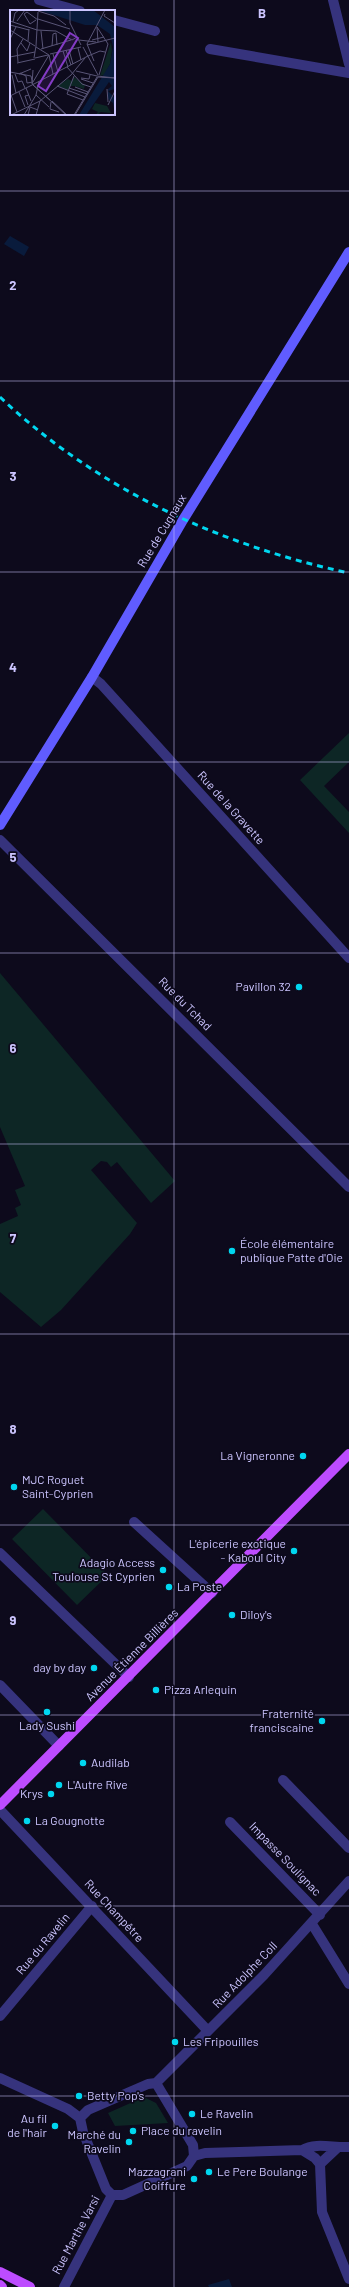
<svg xmlns="http://www.w3.org/2000/svg" width="349" height="2287" font-family="Barlow,sans-serif">
	<style>
		.green { fill: #0d2625 }
		.water { fill: #091b3c }
		.lines { fill: none; stroke-linecap: round; stroke-linejoin: round }
		.street { stroke: #36337d; stroke-width: 10 }
		.secondary { stroke: #605cff; stroke-width: 10 }
		.primary { stroke: #bd4cff; stroke-width: 10 }
		.rail { stroke: #00d7f0; stroke-width: 3; stroke-dasharray: 6 5; stroke-linecap: butt }
		.grid { fill: none; stroke: #ccc5ff; stroke-width: 1; stroke-opacity: 0.55 }
		.poi-dot { fill: #00d7f0; stroke: #0d0a1c; stroke-width: 1.5 }
		.labels { text-anchor: middle; stroke-width: 3.5; stroke-linejoin: round; paint-order: stroke }
		.street-label { font-size: 12px; fill: #ccc5ff; stroke: #0d0a1c }
		.poi-label { font-size: 12px; fill: #ccc5ff; stroke: #0d0a1c; text-anchor: start }
		.inset-road { fill: none; stroke: #595577; stroke-width: 1 }
		.view { fill: #833bc5; fill-opacity: 0.15; stroke: #833bc5; stroke-width: 2 }
		.inset-edge { fill: none; stroke: #ccc5ff; stroke-width: 2 }
		.grid-label { font-size: 13px; text-anchor: middle; font-weight: bold; fill: #ccc5ff; stroke: #0d0a1c; stroke-width: 3.5; stroke-linejoin: round; paint-order: stroke }
	</style>
	<rect width="100%" height="100%" fill="#0d0a1c"/>
	<path class="green" d="M 349,733 L 349,762 L 324,786 L 349,812 L 349,833 L 300,780 Z
		M 0,973 L 175,1181 L 151,1203 L 117,1162 L 111,1167 L 107,1162 L 101,1161 L 91,1170 L 137,1223 L 130,1234 L 61,1310 L 41,1327 L 0,1292 L 0,1224 L 18,1216 L 15,1208 L 21,1205 L 15,1190 L 25,1186 L 0,1127 Z
		M 43,1509 L 108,1575 L 77,1605 L 12,1539 Z
		M 144,2097 L 156,2103 L 168,2123 L 115,2126 L 108,2113 Z"/>
	<path class="water" d="M 10,236 L 29,247 L 24,256 L 4,244 Z
		M 229,2279 L 232,2287 L 209,2287 L 208,2285 Z"/>
	<g class="lines">
		<path class="street" d="M 39,0 L 80,11
			M 333,0 L 349,64
			M 114,20 L 155,31
			M 210,49 L 349,73
			M 92,677 L 101,684 L 349,958
			M 0,840 L 349,1187
			M 134,1522 L 212,1593
			M 0,1553 L 129,1677
			M 0,1685 L 59,1746
			M 283,1780 L 349,1848
			M 0,1810 L 208,2031
			M 230,1822 L 320,1915
			M 312,1924 L 349,1984
			M 0,2016 L 92,1906
			M 0,2078 L 68,2109 L 80,2118
			M 156,2083 L 193,2145 L 194,2156 L 187,2166 L 123,2195 L 112,2195 L 106,2189 L 83,2132 L 80,2118 L 88,2110 L 148,2084 Z
			M 156,2083 L 264,1975 L 349,1881
			M 302,2150 L 315,2158 L 320,2164
			M 194,2156 L 205,2153 L 302,2150 C 316,2142 333,2148 349,2147
			M 320,2164 L 322,2212 L 349,2279
			M 320,2164 L 337,2148
			M 64,2287 L 112,2195"/>
		<path class="secondary" d="M 0,825 L 92,677 L 183,520 L 349,252"/>
		<path class="primary" d="M 0,1805 L 349,1454
			M 0,2272 L 30,2287
			M 0,2285 L 2,2287"/>
		<path class="rail" d="M 0,397 C 97,489 219,545 349,573"/>
	</g>
	<path class="grid" d="M 174,0 L 174,2287M 0,191 L 349,191M 0,381 L 349,381M 0,572 L 349,572M 0,762 L 349,762M 0,953 L 349,953M 0,1144 L 349,1144M 0,1334 L 349,1334M 0,1525 L 349,1525M 0,1715 L 349,1715M 0,1906 L 349,1906M 0,2096 L 349,2096"/>
	<g class="poi-dot">
		<circle cx="299" cy="987" r="4"/>
		<circle cx="232" cy="1251" r="4"/>
		<circle cx="303" cy="1456" r="4"/>
		<circle cx="14" cy="1487" r="4"/>
		<circle cx="294" cy="1551" r="4"/>
		<circle cx="163" cy="1570" r="4"/>
		<circle cx="169" cy="1587" r="4"/>
		<circle cx="232" cy="1615" r="4"/>
		<circle cx="94" cy="1668" r="4"/>
		<circle cx="156" cy="1690" r="4"/>
		<circle cx="47" cy="1712" r="4"/>
		<circle cx="322" cy="1721" r="4"/>
		<circle cx="83" cy="1763" r="4"/>
		<circle cx="59" cy="1785" r="4"/>
		<circle cx="51" cy="1794" r="4"/>
		<circle cx="27" cy="1821" r="4"/>
		<circle cx="175" cy="2042" r="4"/>
		<circle cx="79" cy="2096" r="4"/>
		<circle cx="192" cy="2114" r="4"/>
		<circle cx="55" cy="2126" r="4"/>
		<circle cx="133" cy="2131" r="4"/>
		<circle cx="129" cy="2142" r="4"/>
		<circle cx="209" cy="2172" r="4"/>
		<circle cx="194" cy="2179" r="4"/>
	</g>
	<g class="labels">
		<g class="street-label">
			<text transform="translate(162 531) rotate(-59)" y="4">Rue de Cugnaux</text>
			<text transform="translate(231 808) rotate(48)" y="4">Rue de la Gravette</text>
			<text transform="translate(185 1004) rotate(45)" y="4">Rue du Tchad</text>
			<text transform="translate(132 1655) rotate(-45)" y="4">Avenue Étienne Billières</text>
			<text transform="translate(285 1859) rotate(46)" y="4">Impasse Soulignac</text>
			<text transform="translate(114 1911) rotate(47)" y="4">Rue Champêtre</text>
			<text transform="translate(43 1944) rotate(-50)" y="4">Rue du Ravelin</text>
			<text transform="translate(245 1975) rotate(-46)" y="4">Rue Adolphe Coll</text>
			<text transform="translate(76 2235) rotate(-62)" y="4">Rue Marthe Varsi</text>
		</g>
		<g class="poi-label">
			<text x="291" y="991" text-anchor="end">Pavillon 32</text>
			<text x="240" y="1248">École élémentaire<tspan x="240" dy="14">publique Patte d'Oie</tspan></text>
			<text x="295" y="1460" text-anchor="end">La Vigneronne</text>
			<text x="22" y="1484">MJC Roguet<tspan x="22" dy="14">Saint-Cyprien</tspan></text>
			<text x="286" y="1548" text-anchor="end">L'épicerie exotique<tspan x="286" dy="14">- Kaboul City</tspan></text>
			<text x="155" y="1567" text-anchor="end">Adagio Access<tspan x="155" dy="14">Toulouse St Cyprien</tspan></text>
			<text x="177" y="1591">La Poste</text>
			<text x="240" y="1619">Diloy's</text>
			<text x="86" y="1672" text-anchor="end">day by day</text>
			<text x="164" y="1694">Pizza Arlequin</text>
			<text x="314" y="1718" text-anchor="end">Fraternité<tspan x="314" dy="14">franciscaine</tspan></text>
			<text x="47" y="1730" text-anchor="middle">Lady Sushi</text>
			<text x="91" y="1767">Audilab</text>
			<text x="67" y="1789">L'Autre Rive</text>
			<text x="43" y="1798" text-anchor="end">Krys</text>
			<text x="35" y="1825">La Gougnotte</text>
			<text x="183" y="2046">Les Fripouilles</text>
			<text x="87" y="2100">Betty Pop's</text>
			<text x="200" y="2118">Le Ravelin</text>
			<text x="47" y="2123" text-anchor="end">Au fil<tspan x="47" dy="14">de l'hair</tspan></text>
			<text x="141" y="2135">Place du ravelin</text>
			<text x="121" y="2139" text-anchor="end">Marché du<tspan x="121" dy="14">Ravelin</tspan></text>
			<text x="186" y="2176" text-anchor="end">Mazzagrani<tspan x="186" dy="14">Coiffure</tspan></text>
			<text x="217" y="2176">Le Pere Boulange</text>
		</g>
	</g>
	<g transform="translate(10 10)">
		<rect width="105" height="105" fill="#0d0a1c"/>
		<path d="M 101,32 L 102,40 L 100,54 L 94,65 L 90,66 ZM 64,67 L 75,75 L 74,79 L 64,76 L 60,76 L 58,80 L 47,76 L 58,69 L 62,71 ZM 85,93 L 97,96 L 101,103 L 91,102 L 88,103 L 93,105 L 86,105 L 88,102 L 82,99 Z" fill="#0d2625"/>
		<path d="M 28,0 L 83,0 L 105,17 L 105,79 L 98,81 L 105,88 L 105,105 L 103,93 L 98,89 L 98,79 L 102,76 L 99,72 L 76,105 L 69,105 L 100,54 L 103,37 L 100,24 L 87,15 L 75,15 Z" fill="#091b3c"/>
		<path class="inset-road" d="M 60,0 L 60,13 L 71,35M 28,1 L 44,6 L 56,15M 95,4 L 94,6 L 105,13M 28,9 L 60,19M 26,10 L 20,14 L 14,4 L 17,2 L 28,10M 0,11 L 27,20 L 46,21 L 62,30 L 67,27M 7,11 L 15,0M 3,12 L 5,3 L 9,0M 0,15 L 19,20M 0,20 L 25,36M 31,21 L 33,39M 46,23 L 47,35M 0,29 L 6,17M 69,30 L 86,32M 82,30 L 94,27M 18,31 L 19,19M 88,32 L 87,17 L 98,34 L 89,65M 11,33 L 17,41 L 20,33M 77,35 L 105,28M 26,36 L 28,2M 42,36 L 43,24 L 46,23M 26,37 L 39,45M 73,37 L 88,65M 68,38 L 71,50M 31,39 L 61,30M 56,40 L 61,55M 59,40 L 63,54M 53,41 L 58,57M 40,44 L 71,37M 43,44 L 48,62M 39,45 L 43,64M 0,47 L 25,42M 24,48 L 26,36M 25,48 L 38,45M 84,51 L 77,34 L 95,0M 8,52 L 7,39 L 13,29M 7,53 L 25,49M 57,57 L 72,74 L 81,77M 23,60 L 22,74 L 43,93M 66,61 L 87,66M 0,62 L 21,66 L 23,75 L 40,90M 10,63 L 16,66 L 17,73 L 23,72 L 39,45M 5,64 L 8,72 L 12,71 L 15,78M 9,64 L 21,59M 2,65 L 6,83M 64,66 L 57,84 L 73,90M 87,66 L 105,68M 71,68 L 79,69 L 80,65M 71,69 L 83,73M 22,75 L 78,46 L 90,41 L 95,42M 47,76 L 75,87M 65,77 L 78,82M 16,78 L 21,91M 59,78 L 77,84M 97,79 L 98,92M 9,82 L 15,97M 1,85 L 7,102M 26,85 L 39,97M 0,86 L 22,75M 42,91 L 57,105M 41,92 L 40,99 L 49,102M 42,92 L 56,105M 18,95 L 15,86 L 19,85M 98,95 L 105,81M 1,105 L 30,91 L 61,65 L 75,48M 14,105 L 26,85 L 29,71M 18,105 L 20,97 L 28,100M 26,105 L 30,91M 64,105 L 87,67M 65,105 L 88,67 L 105,68"/>
		<path class="view" d="M 60,23 L 68,28 L 36,81 L 28,76 Z"/>
		<rect width="105" height="105" class="inset-edge"/>
	</g>
	<g class="grid-label">
		<text x="262" y="18">B</text>
		<text x="13" y="290">2</text>
		<text x="13" y="481">3</text>
		<text x="13" y="672">4</text>
		<text x="13" y="862">5</text>
		<text x="13" y="1053">6</text>
		<text x="13" y="1243">7</text>
		<text x="13" y="1434">8</text>
		<text x="13" y="1625">9</text>
	</g>
</svg>
